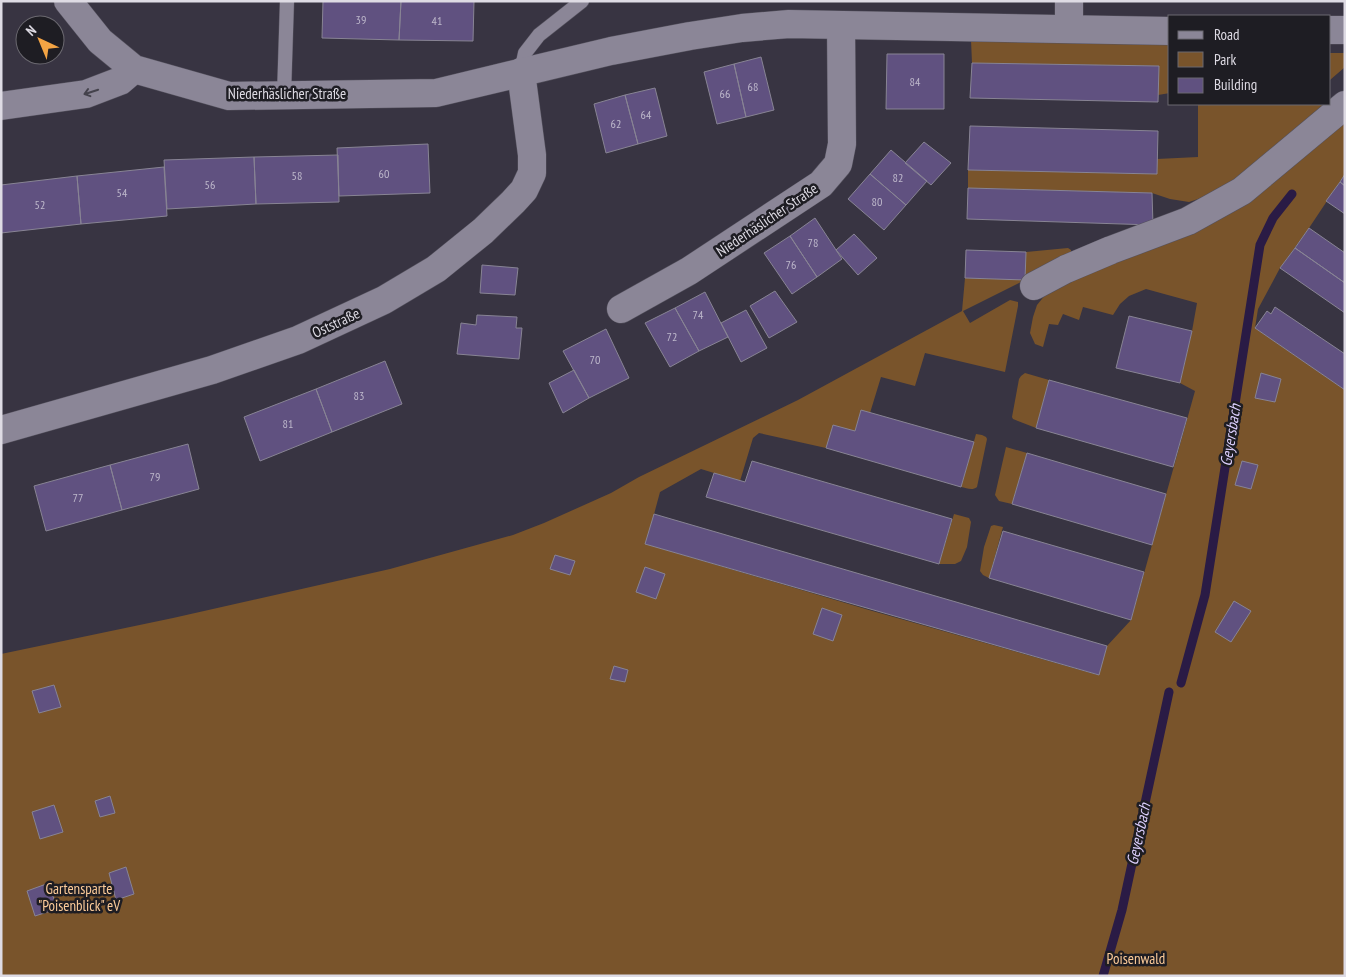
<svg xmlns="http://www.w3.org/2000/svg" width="1346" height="977" font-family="'PT Sans Narrow',sans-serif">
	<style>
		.green { fill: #79542b }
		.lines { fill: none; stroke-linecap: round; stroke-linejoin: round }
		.stream { stroke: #2a1b45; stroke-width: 9 }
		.building { fill: #605180; stroke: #888494 }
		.service-casing { stroke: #54515d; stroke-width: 15 }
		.minor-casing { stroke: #54515d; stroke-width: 29 }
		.service { stroke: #8b8697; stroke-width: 14 }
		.minor { stroke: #8b8697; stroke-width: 28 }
		.oneway { stroke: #44424c }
		.labels { text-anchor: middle; stroke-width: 5; stroke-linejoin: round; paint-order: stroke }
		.number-label { font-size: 12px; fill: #beb8cb }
		.street-label { font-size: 15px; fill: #dedbe4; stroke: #1e1d23 }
		.park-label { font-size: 15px; fill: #fccb99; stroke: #1e1d23 }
		.water-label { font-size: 16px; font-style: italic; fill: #ddd0fe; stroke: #1e1d23 }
	</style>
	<rect width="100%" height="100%" fill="#383442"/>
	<path class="green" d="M 971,40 L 1170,43 L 1170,93 L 1158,95 L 1159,66 L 972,63 Z
		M 1330,53 L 1345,53 L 1345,67 L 1330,80 Z
		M 1198,104 L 1328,104 L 1222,191 L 1189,202 L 1170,199 L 1152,193 L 968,188 L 968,170 L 1157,174 L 1157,159 L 1198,157 Z
		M 1345,116 L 1345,174 L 1309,228 L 1280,268 L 1258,309 L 1255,328 L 1345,390 L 1345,976 L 1,976 L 1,654 L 173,618 L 390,569 L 513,535 L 544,523 L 611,493 L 639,477 L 798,400 L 962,311 L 965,278 L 1025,279 L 1026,252 L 1068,248 L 1071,250 L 1071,253 L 1025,280 L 963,311 L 970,323 L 1010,300 L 1018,302 L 1018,306 L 1005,372 L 925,353 L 915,386 L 881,377 L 870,413 L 861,411 L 855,431 L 826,448 L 759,433 L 753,438 L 740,481 L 701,469 L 660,492 L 646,544 L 869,610 L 1098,675 L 1107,646 L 1131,620 L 1195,391 L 1180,383 L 1192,331 L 1197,303 L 1146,289 L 1129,296 L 1120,304 L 1113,315 L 1083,307 L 1079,320 L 1063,314 L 1058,325 L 1049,324 L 1043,347 L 1035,344 L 1030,333 L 1033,317 L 1037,305 L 1050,289 Z
		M 1025,373 L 1049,380 L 1036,428 L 1013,419 L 1012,417 L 1019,379 L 1021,376 Z
		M 976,434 L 982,435 L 986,437 L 987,439 L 977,487 C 972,491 967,488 961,487 Z
		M 1006,447 L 1027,453 L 1012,504 L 999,501 L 995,495 Z
		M 954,514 L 969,518 L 971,522 L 967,547 L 961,561 L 955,564 L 939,564 Z
		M 994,525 L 1003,527 L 989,578 L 983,575 L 980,571 L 984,547 L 991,526 Z"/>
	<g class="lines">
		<path class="stream" d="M 1181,683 L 1205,595 L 1260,245 L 1273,218 L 1292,194
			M 1103,976 L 1122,910 L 1169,692"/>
	</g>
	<path class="building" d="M 323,1 L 401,1 L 399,40 L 322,38 Z
		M 401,1 L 474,1 L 473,41 L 399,40 Z
		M 887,54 L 944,54 L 944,109 L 886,109 Z
		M 761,57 L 774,110 L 746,117 L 734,64 Z
		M 972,63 L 1159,66 L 1158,102 L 970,98 Z
		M 734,64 L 746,117 L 717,124 L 704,72 Z
		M 655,88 L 667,136 L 638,144 L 625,95 Z
		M 625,95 L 638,144 L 606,153 L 594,104 Z
		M 970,126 L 1158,131 L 1157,174 L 968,170 Z
		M 924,142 L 951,163 L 931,185 L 905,163 Z
		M 428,144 L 430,193 L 339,196 L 337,148 Z
		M 891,150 L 927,181 L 906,205 L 870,174 Z
		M 338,155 L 339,202 L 256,204 L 254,157 Z
		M 254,157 L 256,204 L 167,209 L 164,160 Z
		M 164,167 L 167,216 L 81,224 L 77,176 Z
		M 870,174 L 906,205 L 884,230 L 848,199 Z
		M 1345,174 L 1345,186 L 1340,182 Z
		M 77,176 L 81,224 L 1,233 L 1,185 Z
		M 1340,182 L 1345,186 L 1345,214 L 1326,201 Z
		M 968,188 L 1152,193 L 1153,225 L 967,219 Z
		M 815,218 L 842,259 L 817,277 L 790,236 Z
		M 1309,228 L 1345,253 L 1345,283 L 1295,248 Z
		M 854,234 L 877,258 L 858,275 L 836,250 Z
		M 790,236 L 817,277 L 792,294 L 764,253 Z
		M 1295,248 L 1345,283 L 1345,313 L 1280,268 Z
		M 966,250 L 1026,252 L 1025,280 L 965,278 Z
		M 482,265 L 518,268 L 515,295 L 480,293 Z
		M 775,291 L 797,322 L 769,338 L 750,306 Z
		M 705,292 L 728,337 L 699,351 L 675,308 Z
		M 1275,307 L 1345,354 L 1345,390 L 1255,328 L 1267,311 L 1271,314 Z
		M 675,308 L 699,351 L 670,367 L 645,323 Z
		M 746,310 L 767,348 L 741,362 L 721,323 Z
		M 477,315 L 517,317 L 516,328 L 522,328 L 519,359 L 457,354 L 461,323 L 476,325 Z
		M 1129,316 L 1192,331 L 1180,383 L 1116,368 Z
		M 606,329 L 629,378 L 589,398 L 563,351 Z
		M 385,361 L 402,404 L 332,432 L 316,389 Z
		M 574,370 L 589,398 L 563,413 L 549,383 Z
		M 1261,373 L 1281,379 L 1275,402 L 1255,398 Z
		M 1049,380 L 1187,418 L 1173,467 L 1036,428 Z
		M 316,389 L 332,432 L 260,461 L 244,417 Z
		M 861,410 L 974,442 L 961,487 L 826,448 L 833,425 L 855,431 Z
		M 188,444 L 199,489 L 122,510 L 110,465 Z
		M 1027,453 L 1166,494 L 1152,545 L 1012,504 Z
		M 752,461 L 952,519 L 939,564 L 706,497 L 714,473 L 745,482 Z
		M 1242,461 L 1258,465 L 1251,489 L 1235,485 Z
		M 110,465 L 122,510 L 46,531 L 34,486 Z
		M 654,514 L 1107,646 L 1099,675 L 645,544 Z
		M 1003,531 L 1144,572 L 1131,620 L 989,578 Z
		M 555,555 L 575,561 L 570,575 L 550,569 Z
		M 645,567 L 665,574 L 656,599 L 636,592 Z
		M 1234,601 L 1251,611 L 1231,642 L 1215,632 Z
		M 822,608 L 842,615 L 833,641 L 813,634 Z
		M 614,666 L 628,670 L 625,682 L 610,679 Z
		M 54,685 L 61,707 L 39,713 L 32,691 Z
		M 110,796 L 115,813 L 100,817 L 95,801 Z
		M 54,805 L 63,832 L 40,839 L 32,812 Z
		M 126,867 L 134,894 L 116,900 L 109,873 Z
		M 49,883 L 57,909 L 35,916 L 27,891 Z"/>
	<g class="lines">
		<g class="service-casing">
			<path id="service" d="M 521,72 L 525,53 L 539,35 L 582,1
				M 284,95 L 287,1"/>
		</g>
		<g class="minor-casing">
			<path id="minor" d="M 68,1 L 100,41 L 134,69 L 229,96 L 436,93 L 611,51 L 690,36 L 742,28 L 789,24 L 1170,31
				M 1069,29 L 1069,1
				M 1330,30 L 1345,30
				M 1,106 L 86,94 L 120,81 L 134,69
				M 1034,286 L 1066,269 L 1111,250 L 1188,221 L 1242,191 L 1345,105
				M 621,309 L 689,271 L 821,184 L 838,164 L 842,144 L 841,25
				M 1,430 L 212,370 L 298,340 L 384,300 L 436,269 L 483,231 L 513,202 L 524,190 L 532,173 L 532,155 L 521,72"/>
		</g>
		<use href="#service" class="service"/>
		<use href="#minor" class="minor"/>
	</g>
	<defs><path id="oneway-shaft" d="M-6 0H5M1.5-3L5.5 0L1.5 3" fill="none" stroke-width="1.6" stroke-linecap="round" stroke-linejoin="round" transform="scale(1.25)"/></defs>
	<use class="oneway" href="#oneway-shaft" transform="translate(91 92) rotate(162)"/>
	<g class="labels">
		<g class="number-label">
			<text x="361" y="24">39</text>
			<text x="437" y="25">41</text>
			<text x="915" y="86">84</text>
			<text x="753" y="91">68</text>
			<text x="725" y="98">66</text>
			<text x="646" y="119">64</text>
			<text x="616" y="128">62</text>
			<text x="384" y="178">60</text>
			<text x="297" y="180">58</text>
			<text x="898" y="182">82</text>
			<text x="210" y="189">56</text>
			<text x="122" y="197">54</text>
			<text x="877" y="206">80</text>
			<text x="40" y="209">52</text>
			<text x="813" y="247">78</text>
			<text x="791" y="269">76</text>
			<text x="698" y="319">74</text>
			<text x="672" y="341">72</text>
			<text x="595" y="364">70</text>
			<text x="359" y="400">83</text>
			<text x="288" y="428">81</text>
			<text x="155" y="481">79</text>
			<text x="78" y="502">77</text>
		</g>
		<g class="street-label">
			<text x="287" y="99">Niederhäslicher Straße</text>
			<text transform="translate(767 220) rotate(-34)" y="5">Niederhäslicher Straße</text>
			<text transform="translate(336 323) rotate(-25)" y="5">Oststraße</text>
		</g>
		<g class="park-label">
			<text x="79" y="894">Gartensparte<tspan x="79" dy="17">"Poisenblick" eV</tspan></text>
			<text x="1136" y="964">Poisenwald</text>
		</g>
		<g class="water-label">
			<text transform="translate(1230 435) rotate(-81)" y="6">Geyersbach</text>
			<text transform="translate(1138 834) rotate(-78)" y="6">Geyersbach</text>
		</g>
	</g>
	<rect width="1346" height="977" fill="none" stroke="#dedbe4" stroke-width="5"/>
	<rect x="1168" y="15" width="162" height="90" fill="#1e1d23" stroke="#6b6970"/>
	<rect x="1178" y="31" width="25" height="8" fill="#8b8697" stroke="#6b6970"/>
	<text x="1214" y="40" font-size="15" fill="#dedbe4">Road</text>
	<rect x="1178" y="52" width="25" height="15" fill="#79542b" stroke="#6b6970"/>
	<text x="1214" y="65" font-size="15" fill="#dedbe4">Park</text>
	<rect x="1178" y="78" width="25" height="15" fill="#605180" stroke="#6b6970"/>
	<text x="1214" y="90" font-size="15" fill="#dedbe4">Building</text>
	<g transform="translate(40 40) rotate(316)"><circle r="24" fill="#1e1d23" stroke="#6b6970"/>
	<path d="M0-4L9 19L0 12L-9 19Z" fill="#f4a444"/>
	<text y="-8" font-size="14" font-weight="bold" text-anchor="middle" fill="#dedbe4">N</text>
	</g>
</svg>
